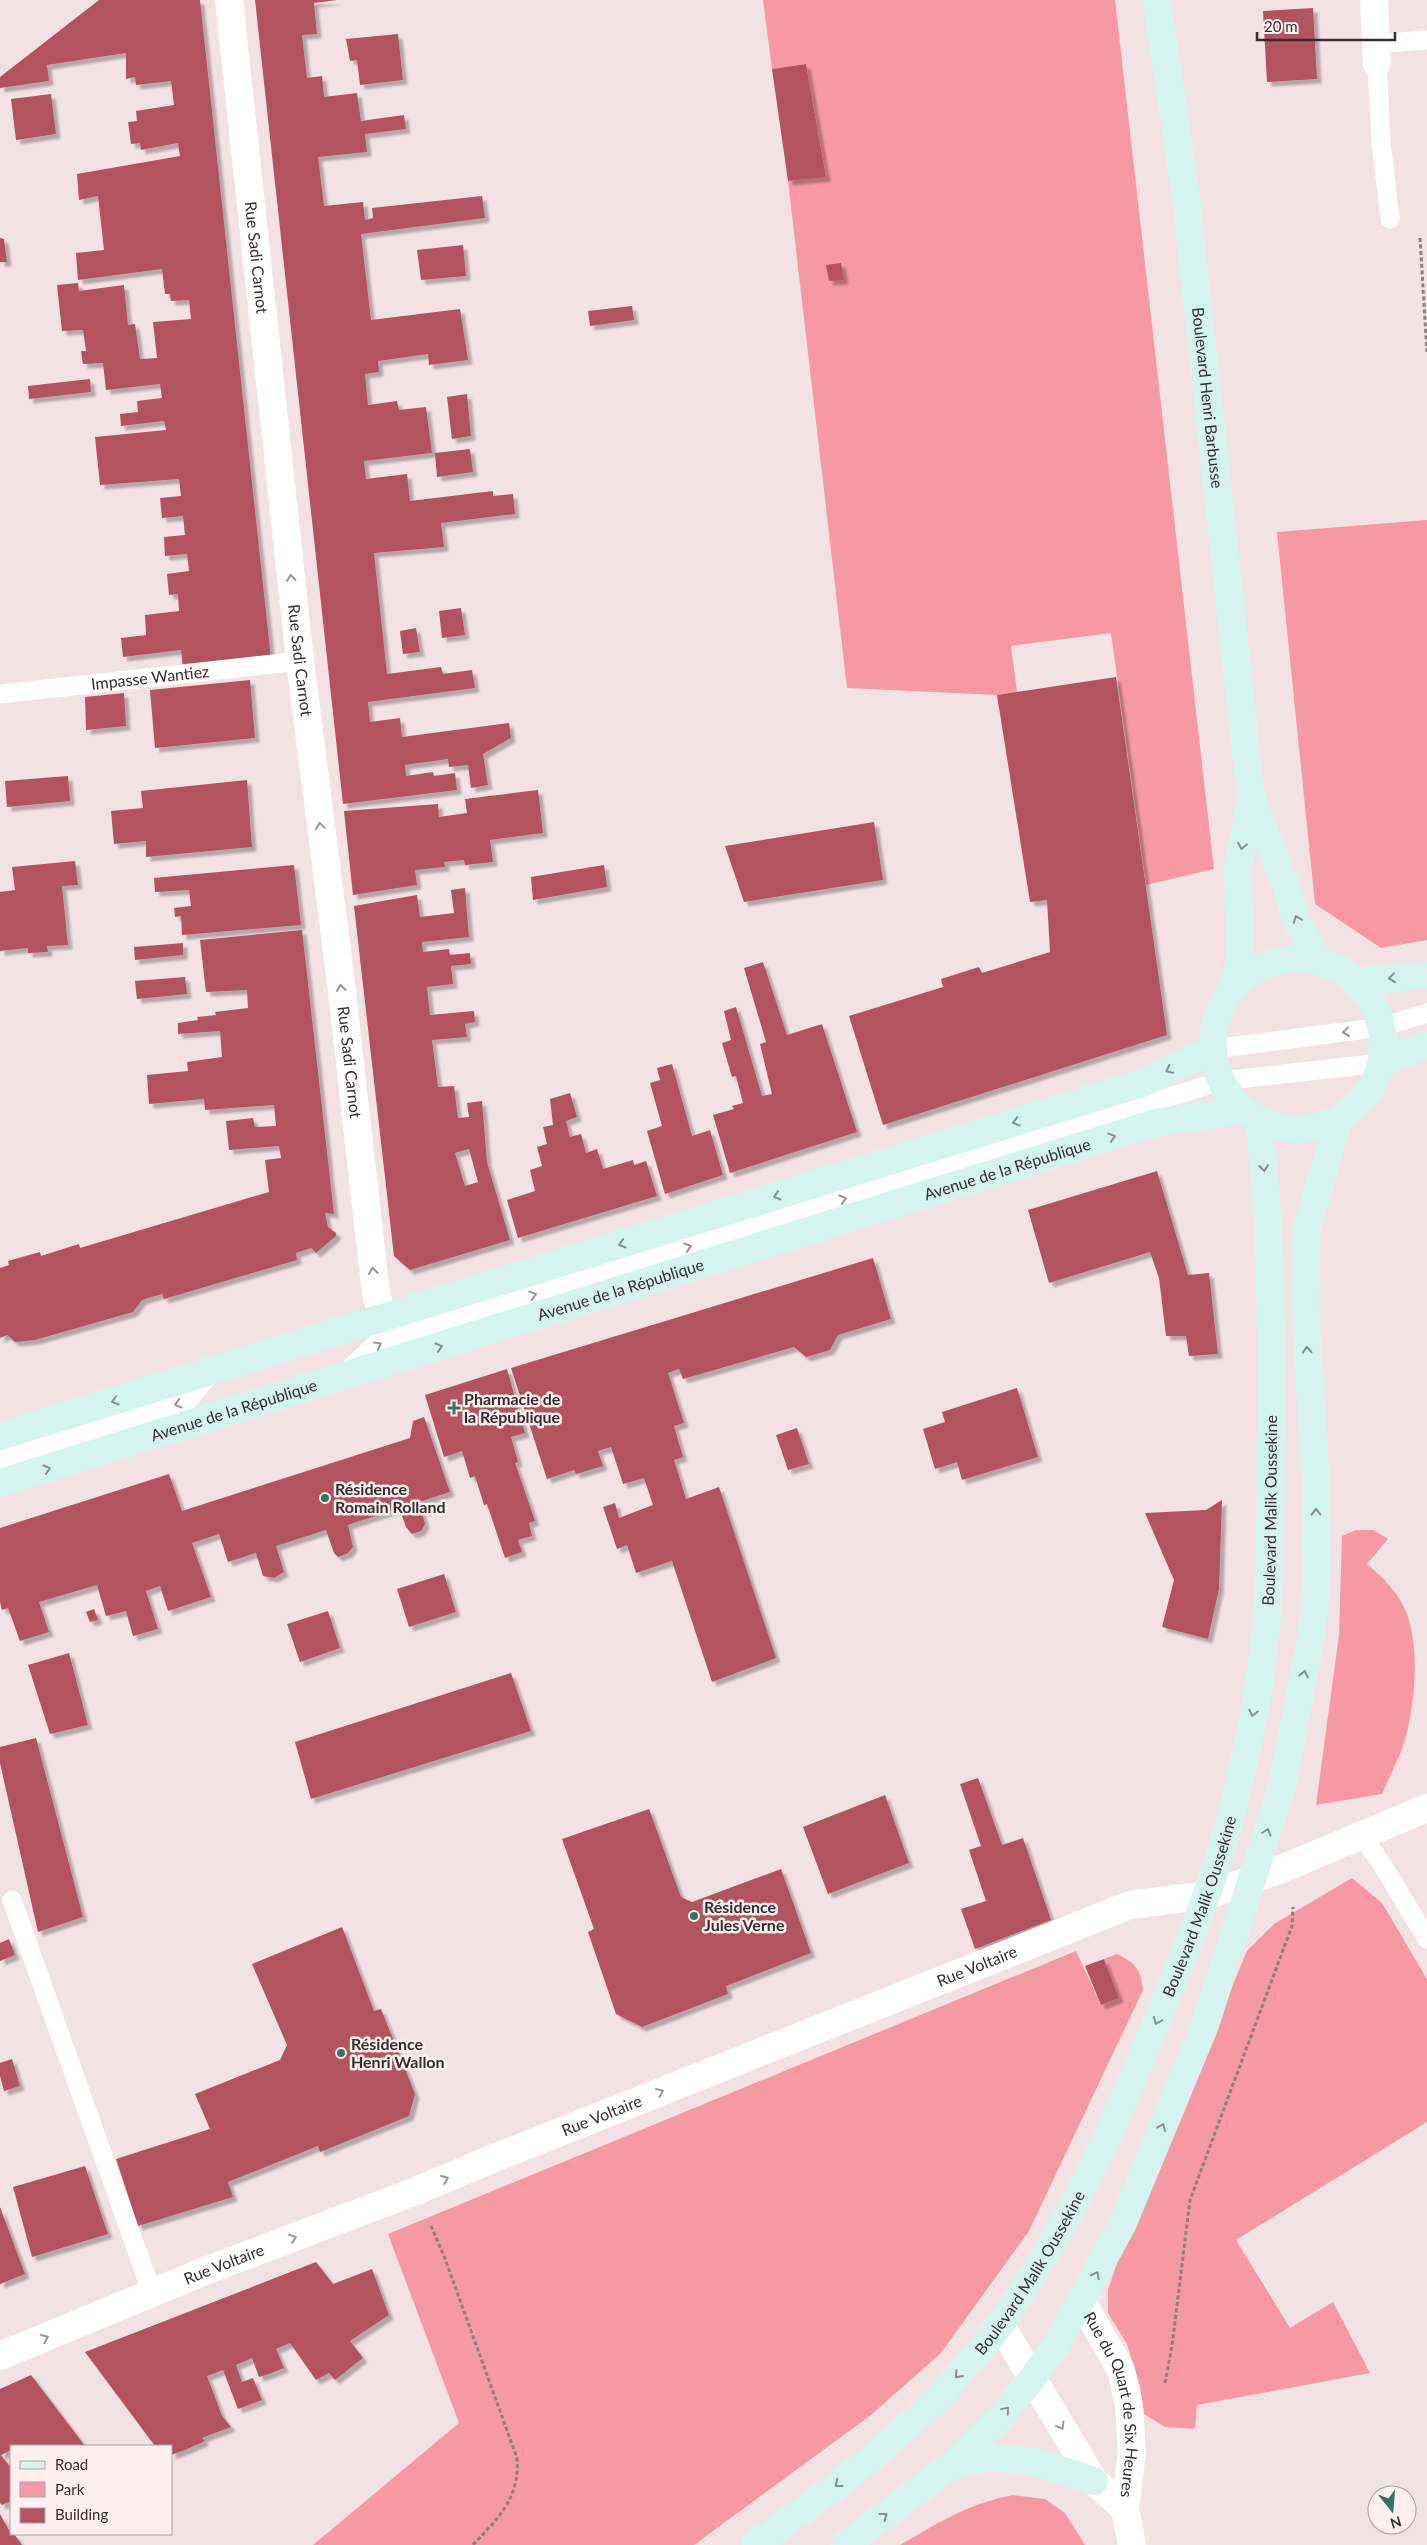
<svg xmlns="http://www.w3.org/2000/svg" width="1427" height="2545" font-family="Lato,sans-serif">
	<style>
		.green { fill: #f699a4 }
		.building { fill: #b35261; fill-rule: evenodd; filter: url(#shadow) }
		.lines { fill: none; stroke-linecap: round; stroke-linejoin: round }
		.path { stroke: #8c8181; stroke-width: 3; stroke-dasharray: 4 2.5; stroke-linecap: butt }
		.lane { stroke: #fff; stroke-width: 19 }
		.street { stroke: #fff; stroke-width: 28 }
		.secondary { stroke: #d6f4ee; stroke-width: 28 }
		.oneway { stroke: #9a9696 }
		.oneway2 { stroke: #85918e }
		.poi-dot { fill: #2f7467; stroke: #fef0f1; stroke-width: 2 }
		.labels { text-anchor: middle; stroke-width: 5; stroke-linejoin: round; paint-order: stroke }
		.street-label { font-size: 16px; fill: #342e2e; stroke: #fef0f1 }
		.poi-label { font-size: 16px; font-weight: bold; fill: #342e2e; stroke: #fef0f1; text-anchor: start }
	</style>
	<defs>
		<filter id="shadow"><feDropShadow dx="4.5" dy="4.5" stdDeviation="1" flood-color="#0004"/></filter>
	</defs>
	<rect width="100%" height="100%" fill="#f3e2e3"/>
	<path class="green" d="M 763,0 L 1115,0 L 1214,869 L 1146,885 L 1111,633 L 1011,646 L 1017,692 L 997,695 L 847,688 L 788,181 L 826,176 L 806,64 L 772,69 Z
		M 1427,520 L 1427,940 L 1381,948 L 1315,904 L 1277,532 Z
		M 1356,1530 L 1373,1530 L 1388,1539 L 1367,1564 C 1382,1577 1395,1589 1404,1607 C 1422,1645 1415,1713 1401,1752 C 1395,1766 1388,1780 1382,1794 L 1316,1805 L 1339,1635 L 1342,1536 Z
		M 1352,1878 L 1382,1903 L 1427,1979 L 1427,2122 L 1236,2240 L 1290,2328 L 1333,2302 L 1370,2373 L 1197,2405 L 1195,2429 L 1165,2427 L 1144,2414 L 1140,2386 L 1127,2344 L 1108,2313 L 1108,2290 L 1118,2260 L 1247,1951 L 1274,1924 Z
		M 1076,1951 L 1101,2005 L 1119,1998 L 1104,1959 L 1117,1954 C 1135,1963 1141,1969 1143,1990 L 1029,2231 L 941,2353 L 871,2415 L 694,2545 L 313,2545 L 459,2423 L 388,2234 Z
		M 1013,2495 L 1045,2499 L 1065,2513 L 1085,2545 L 900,2545 C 940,2522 967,2504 1013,2495 Z"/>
	<path class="building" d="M 99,0 L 200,0 L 271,659 L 183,669 L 181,650 L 123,657 L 121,638 L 146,635 L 145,615 L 179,611 L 178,594 L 169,595 L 167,574 L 189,571 L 187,554 L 165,556 L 164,537 L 185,535 L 183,516 L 162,518 L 160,498 L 181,496 L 179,479 L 100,485 L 95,437 L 166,430 L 164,421 L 121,426 L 120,414 L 138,412 L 137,401 L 162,398 L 160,384 L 106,390 L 103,363 L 83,364 L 81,351 L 86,351 L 83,330 L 62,331 L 57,285 L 78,283 L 79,291 L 124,285 L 128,325 L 135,324 L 140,359 L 157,358 L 153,322 L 191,319 L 189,300 L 171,301 L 170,294 L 165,294 L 162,269 L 78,280 L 76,253 L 104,250 L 98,196 L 79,200 L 77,174 L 180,156 L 178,143 L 141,150 L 140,143 L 131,144 L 128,122 L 137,121 L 136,111 L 174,105 L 171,81 L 136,85 L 135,77 L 126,79 L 126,53 L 47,65 L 49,81 L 0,88 L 0,77 Z
		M 255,0 L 337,0 L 314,3 L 317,34 L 302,35 L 307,78 L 322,76 L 324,97 L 357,93 L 361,121 L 404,115 L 406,129 L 365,134 L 367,152 L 318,157 L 324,206 L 363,202 L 365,220 L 373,218 L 372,208 L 482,196 L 485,218 L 361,234 L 371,320 L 460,309 L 468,360 L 429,365 L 428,354 L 378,361 L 379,372 L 365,374 L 368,405 L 397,401 L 399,410 L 426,407 L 432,453 L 364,461 L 366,479 L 407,474 L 410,501 L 493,491 L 493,496 L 513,494 L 515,514 L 441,523 L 444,547 L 374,553 L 387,674 L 441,667 L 443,674 L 472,670 L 475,688 L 368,702 L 370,722 L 400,718 L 402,737 L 509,723 L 511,738 L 483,754 L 488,785 L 471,788 L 468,765 L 449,767 L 448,759 L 405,765 L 406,776 L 433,772 L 434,776 L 455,773 L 457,790 L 343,804 Z
		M 1313,8 L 1317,79 L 1267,82 L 1263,11 Z
		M 398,34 L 403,80 L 360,85 L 357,60 L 350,61 L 346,39 Z
		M 806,64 L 826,177 L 788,181 L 772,69 Z
		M 51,94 L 56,134 L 16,140 L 11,99 Z
		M 0,238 L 4,239 L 7,262 L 0,262 Z
		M 463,245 L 466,276 L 421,280 L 417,250 Z
		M 841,263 L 844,280 L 829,281 L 826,265 Z
		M 632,306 L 634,320 L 590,326 L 588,311 Z
		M 90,379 L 91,392 L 29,399 L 28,386 Z
		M 467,394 L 471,436 L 452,439 L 447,397 Z
		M 470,449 L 473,472 L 437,477 L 435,453 Z
		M 461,608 L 465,635 L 442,638 L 439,611 Z
		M 416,628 L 420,652 L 403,654 L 400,631 Z
		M 1116,677 L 1167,1035 L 883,1125 L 849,1016 L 943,987 L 941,979 L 979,967 L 982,973 L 1050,952 L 1047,900 L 1030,902 L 997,695 Z
		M 250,680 L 255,738 L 155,748 L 150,690 Z
		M 124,693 L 126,726 L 86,730 L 85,697 Z
		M 68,776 L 70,801 L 7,807 L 5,781 Z
		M 247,780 L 252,847 L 146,857 L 146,841 L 114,844 L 111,811 L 143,808 L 141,791 Z
		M 538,790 L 543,833 L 490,840 L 493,862 L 465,865 L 464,860 L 444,862 L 445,867 L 415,870 L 417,885 L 353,895 L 344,811 L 438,804 L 439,817 L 467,813 L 465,799 Z
		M 874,822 L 883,880 L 744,902 L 725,846 Z
		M 75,861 L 78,885 L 62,886 L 68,945 L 47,946 L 48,952 L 28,953 L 28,948 L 0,951 L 0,892 L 15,890 L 12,867 Z
		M 294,865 L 301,925 L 182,935 L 181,916 L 175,917 L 174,908 L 191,906 L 189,890 L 155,892 L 154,878 Z
		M 604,865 L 607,887 L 533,900 L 531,877 Z
		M 465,888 L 469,937 L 422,942 L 423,952 L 449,949 L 450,955 L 470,953 L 471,964 L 451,966 L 453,984 L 427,987 L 430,1015 L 474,1011 L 475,1022 L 465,1024 L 467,1037 L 432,1040 L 438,1087 L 454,1086 L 458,1118 L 469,1117 L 467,1103 L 482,1101 L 487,1162 L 510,1240 L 410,1270 L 394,1256 L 354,906 L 417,895 L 420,917 L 454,913 L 451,890 ZM 469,1149 L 478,1182 L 465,1186 L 455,1153 Z
		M 302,930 L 334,1214 L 325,1213 L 328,1227 L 336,1233 L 336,1236 L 316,1253 L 311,1248 L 296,1253 L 297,1260 L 164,1299 L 162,1294 L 142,1300 L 133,1312 L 35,1340 L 15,1342 L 7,1335 L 0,1338 L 0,1268 L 9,1265 L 8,1261 L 40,1252 L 41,1256 L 79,1244 L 80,1248 L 269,1192 L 265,1160 L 281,1158 L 279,1146 L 229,1150 L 226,1121 L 253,1118 L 255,1127 L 276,1126 L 274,1105 L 205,1110 L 204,1099 L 149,1104 L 147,1075 L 188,1071 L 187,1062 L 222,1057 L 220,1031 L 178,1034 L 178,1023 L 198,1020 L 197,1017 L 216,1015 L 215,1012 L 248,1008 L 247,990 L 206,992 L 200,940 Z
		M 183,943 L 183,955 L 135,960 L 134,947 Z
		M 763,962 L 787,1035 L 822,1024 L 857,1132 L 730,1173 L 713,1115 L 734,1109 L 732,1106 L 743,1103 L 736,1076 L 732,1077 L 722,1043 L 731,1040 L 724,1011 L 736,1007 L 762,1096 L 772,1094 L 760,1044 L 766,1042 L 744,968 Z
		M 185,977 L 187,994 L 137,999 L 135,981 Z
		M 672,1064 L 692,1136 L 710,1130 L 723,1175 L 665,1194 L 647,1131 L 662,1126 L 650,1083 L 660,1080 L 657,1068 Z
		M 570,1093 L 577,1117 L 566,1121 L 570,1137 L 581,1134 L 586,1153 L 597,1149 L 603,1169 L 633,1160 L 634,1165 L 646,1161 L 657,1196 L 518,1238 L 507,1200 L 535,1191 L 530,1170 L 542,1166 L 537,1147 L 547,1144 L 543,1127 L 553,1125 L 550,1099 Z
		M 1157,1171 L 1188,1275 L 1209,1273 L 1218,1354 L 1189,1356 L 1186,1336 L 1166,1336 L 1159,1278 L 1150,1252 L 1049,1283 L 1028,1210 Z
		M 873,1258 L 891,1319 L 838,1335 L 830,1350 L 806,1357 L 794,1347 L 683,1379 L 679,1369 L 668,1373 L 684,1423 L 674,1426 L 683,1457 L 674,1460 L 686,1499 L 719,1487 L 776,1658 L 712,1682 L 672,1561 L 636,1573 L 627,1545 L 617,1549 L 603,1507 L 615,1503 L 619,1518 L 653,1505 L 644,1478 L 623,1484 L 611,1447 L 598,1451 L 603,1466 L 576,1474 L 574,1470 L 547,1479 L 511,1368 Z
		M 507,1369 L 525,1433 L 511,1437 L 518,1462 L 515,1463 L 535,1521 L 529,1523 L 532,1536 L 518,1540 L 522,1552 L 505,1558 L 487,1504 L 484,1505 L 475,1476 L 470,1478 L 462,1451 L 444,1457 L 425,1395 Z
		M 1017,1388 L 1038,1457 L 962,1480 L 957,1462 L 935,1469 L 923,1429 L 945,1422 L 942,1412 Z
		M 424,1417 L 450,1492 L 419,1502 L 425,1524 L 421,1531 L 412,1534 L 406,1527 L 399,1508 L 348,1525 L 353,1547 L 348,1553 L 338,1557 L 334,1553 L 326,1530 L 276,1546 L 284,1572 L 274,1578 L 263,1576 L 256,1553 L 228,1562 L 219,1534 L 192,1543 L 211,1597 L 168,1611 L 160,1586 L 146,1591 L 158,1629 L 133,1636 L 126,1611 L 106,1616 L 97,1585 L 39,1602 L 49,1632 L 20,1641 L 8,1608 L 2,1610 L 0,1602 L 0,1528 L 169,1474 L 182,1511 L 410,1438 L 413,1421 Z
		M 797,1428 L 809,1464 L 788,1470 L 776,1435 Z
		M 1222,1500 L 1219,1589 L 1208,1639 L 1162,1627 L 1174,1580 L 1145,1513 L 1206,1510 Z
		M 444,1574 L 456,1612 L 409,1627 L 397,1589 Z
		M 94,1609 L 98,1620 L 90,1622 L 86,1612 Z
		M 328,1611 L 340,1648 L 300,1662 L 287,1624 Z
		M 69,1653 L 88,1725 L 50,1734 L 28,1665 Z
		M 511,1673 L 531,1731 L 311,1799 L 295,1742 Z
		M 36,1738 L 83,1917 L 38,1932 L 0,1763 L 0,1747 Z
		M 978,1778 L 1002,1845 L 1023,1838 L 1051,1920 L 975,1949 L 961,1909 L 986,1901 L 969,1850 L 981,1846 L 960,1784 Z
		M 885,1795 L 909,1863 L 828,1894 L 803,1827 Z
		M 649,1809 L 681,1897 L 692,1902 L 781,1869 L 811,1953 L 726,1986 L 728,1994 L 642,2027 L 616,2014 L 588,1932 L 594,1929 L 562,1839 Z
		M 342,1927 L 374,2011 L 381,2009 L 415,2094 L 409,2116 L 320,2152 L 318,2146 L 228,2182 L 233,2197 L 138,2226 L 116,2159 L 210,2129 L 195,2094 L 280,2060 L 287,2045 L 252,1964 Z
		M 9,1939 L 15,1955 L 0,1961 L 0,1943 Z
		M 1104,1959 L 1119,1998 L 1101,2005 L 1085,1966 Z
		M 12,2059 L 20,2086 L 4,2091 L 0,2076 L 0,2063 Z
		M 85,2166 L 108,2234 L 32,2257 L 13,2187 Z
		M 0,2207 L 25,2274 L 0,2284 Z
		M 316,2262 L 333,2284 L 372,2269 L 389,2315 L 350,2341 L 363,2358 L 335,2380 L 329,2373 L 316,2380 L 290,2343 L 276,2349 L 284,2368 L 269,2374 L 259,2377 L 252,2358 L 236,2365 L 242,2382 L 253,2378 L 262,2400 L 238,2409 L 223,2370 L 207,2376 L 222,2416 L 231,2427 L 202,2438 L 205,2441 L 185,2450 L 171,2455 L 171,2446 L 155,2446 L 85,2352 Z
		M 31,2375 L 85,2446 L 11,2446 L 11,2450 L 1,2455 L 11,2468 L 11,2501 L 2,2505 L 0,2503 L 0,2389 Z
		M 0,2514 L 11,2534 L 14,2534 L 22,2545 L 0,2545 Z"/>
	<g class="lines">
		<path class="path" d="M 1420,238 L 1427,352
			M 431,2226 L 444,2256 L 517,2458 C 520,2498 499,2517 473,2545
			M 1165,2383 L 1172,2346 L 1190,2200 L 1292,1926 L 1293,1907"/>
		<g class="lane">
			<path d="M 1376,44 L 1427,40"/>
			<path d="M 1377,63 L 1381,142 L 1390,219"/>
			<path id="s1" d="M 0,694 L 300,661"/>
			<path d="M 1213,1049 L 1382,1027 L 1427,1013"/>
			<path d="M 346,1372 L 377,1343 L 1221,1081 L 1381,1063"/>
			<path d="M 0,1459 L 187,1402 L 212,1372"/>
			<path d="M 1362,1836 L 1383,1866 L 1427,1939"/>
			<path d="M 12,1900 L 152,2293"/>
		</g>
		<g class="street">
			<path id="s2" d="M 229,0 L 300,661 L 340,975 L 376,1294 L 383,1318"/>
			<path d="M 1374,0 L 1377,63"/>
			<path id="s3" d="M 1082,2302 L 1121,2370 L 1129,2406 L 1132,2451 L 1125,2509 L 1132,2545"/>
			<path d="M 1000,2324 L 1094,2481 L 1125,2509"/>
			<path id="s4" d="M 0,2356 L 205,2271 L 416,2191 L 497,2157 L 1130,1905 L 1208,1895 L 1279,1870 L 1427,1808"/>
		</g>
		<g class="secondary">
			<path id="s5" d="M 1157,0 L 1186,197 L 1251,798 L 1286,885 L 1297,921 L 1319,962"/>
			<circle cx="1298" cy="1044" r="85"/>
			<path d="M 1356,982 L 1427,975"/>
			<path d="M 1237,985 L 1240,950 L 1238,867 L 1251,798"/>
			<path d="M 1381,1063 L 1427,1045"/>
			<path d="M 0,1436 L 1142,1083 L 1213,1049"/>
			<path id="s6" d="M 0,1483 L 1155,1123 L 1245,1110"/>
			<path d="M 953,2464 L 992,2457 L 1040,2463 L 1094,2481"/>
			<path id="s7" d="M 755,2545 C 815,2502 877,2458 930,2406 C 1019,2319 1087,2188 1135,2074 C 1169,1990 1207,1907 1230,1819 C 1244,1763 1258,1705 1264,1647 C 1272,1575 1270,1503 1271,1431 C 1272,1327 1271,1223 1259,1120"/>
			<path d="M 845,2545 L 953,2464 L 1002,2415 L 1032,2379 L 1059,2341 L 1123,2223 L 1205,2025 L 1282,1786 L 1311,1638 L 1317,1576 L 1316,1485 L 1305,1303 L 1307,1228 L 1339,1118"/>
		</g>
	</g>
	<defs><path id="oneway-chevron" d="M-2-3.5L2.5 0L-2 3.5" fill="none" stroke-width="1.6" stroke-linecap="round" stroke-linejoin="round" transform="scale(1.25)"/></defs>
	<g class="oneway">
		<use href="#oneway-chevron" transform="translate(291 578) rotate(-96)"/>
		<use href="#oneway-chevron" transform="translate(320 826) rotate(-98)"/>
		<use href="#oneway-chevron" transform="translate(341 988) rotate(-96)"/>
		<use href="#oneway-chevron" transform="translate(1346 1032) rotate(173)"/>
		<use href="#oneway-chevron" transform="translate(843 1199) rotate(-17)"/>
		<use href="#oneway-chevron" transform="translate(688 1247) rotate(-17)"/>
		<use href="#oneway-chevron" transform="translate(373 1271) rotate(-96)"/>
		<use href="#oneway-chevron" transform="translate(533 1295) rotate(-17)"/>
		<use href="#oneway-chevron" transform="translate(378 1345) rotate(-30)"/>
		<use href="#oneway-chevron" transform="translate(178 1404) rotate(163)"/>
		<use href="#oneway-chevron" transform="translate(660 2092) rotate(-22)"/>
		<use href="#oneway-chevron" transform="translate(445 2179) rotate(-23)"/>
		<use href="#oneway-chevron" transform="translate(293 2238) rotate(-21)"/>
		<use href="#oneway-chevron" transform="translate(45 2338) rotate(-23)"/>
		<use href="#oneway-chevron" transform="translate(1061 2426) rotate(59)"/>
	</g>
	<g class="oneway2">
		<use href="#oneway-chevron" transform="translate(1242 846) rotate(101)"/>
		<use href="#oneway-chevron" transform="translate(1297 919) rotate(-111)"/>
		<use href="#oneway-chevron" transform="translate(1392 978) rotate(174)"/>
		<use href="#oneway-chevron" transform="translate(1169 1070) rotate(154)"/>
		<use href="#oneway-chevron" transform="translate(1016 1122) rotate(163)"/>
		<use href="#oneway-chevron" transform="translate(1112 1137) rotate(-17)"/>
		<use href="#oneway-chevron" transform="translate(1264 1168) rotate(83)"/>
		<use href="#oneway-chevron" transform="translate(777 1196) rotate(163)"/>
		<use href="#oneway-chevron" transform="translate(622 1244) rotate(163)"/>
		<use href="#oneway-chevron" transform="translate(439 1347) rotate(-17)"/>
		<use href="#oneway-chevron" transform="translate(1307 1350) rotate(-93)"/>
		<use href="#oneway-chevron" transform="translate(115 1401) rotate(163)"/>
		<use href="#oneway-chevron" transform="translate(47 1469) rotate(-17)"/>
		<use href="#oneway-chevron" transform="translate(1316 1512) rotate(-91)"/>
		<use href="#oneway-chevron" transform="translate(1304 1674) rotate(-79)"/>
		<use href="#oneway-chevron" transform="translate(1253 1713) rotate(103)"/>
		<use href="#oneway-chevron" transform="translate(1267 1832) rotate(-72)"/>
		<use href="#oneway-chevron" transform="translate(1157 2021) rotate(113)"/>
		<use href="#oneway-chevron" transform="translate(1162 2127) rotate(-67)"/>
		<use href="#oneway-chevron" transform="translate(1096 2275) rotate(-63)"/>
		<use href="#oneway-chevron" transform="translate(958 2375) rotate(132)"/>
		<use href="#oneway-chevron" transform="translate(1006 2410) rotate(-50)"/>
		<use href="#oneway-chevron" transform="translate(838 2484) rotate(142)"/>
		<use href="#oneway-chevron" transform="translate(884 2516) rotate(-37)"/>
	</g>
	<g class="poi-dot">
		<path d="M451.5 1400.5h5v5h5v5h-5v5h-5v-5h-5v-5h5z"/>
		<circle cx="325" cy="1498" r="5"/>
		<circle cx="694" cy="1916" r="5"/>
		<circle cx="341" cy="2053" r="5"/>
	</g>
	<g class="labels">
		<g class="street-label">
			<text dy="6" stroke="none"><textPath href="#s2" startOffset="259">Rue Sadi Carnot</textPath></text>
			<text dy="6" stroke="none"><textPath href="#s5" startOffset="401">Boulevard Henri Barbusse</textPath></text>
			<text dy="6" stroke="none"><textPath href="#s2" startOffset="664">Rue Sadi Carnot</textPath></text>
			<text dy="6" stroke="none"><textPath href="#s1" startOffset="151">Impasse Wantiez</textPath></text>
			<text dy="6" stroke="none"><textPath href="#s2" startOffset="1069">Rue Sadi Carnot</textPath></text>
			<text dy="6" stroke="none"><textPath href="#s6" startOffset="1055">Avenue de la République</textPath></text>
			<text dy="6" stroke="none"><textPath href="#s6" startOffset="650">Avenue de la République</textPath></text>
			<text dy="6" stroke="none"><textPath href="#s6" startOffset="245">Avenue de la République</textPath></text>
			<text dy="6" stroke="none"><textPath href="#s7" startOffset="1201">Boulevard Malik Oussekine</textPath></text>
			<text dy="6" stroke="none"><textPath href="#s7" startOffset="796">Boulevard Malik Oussekine</textPath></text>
			<text dy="6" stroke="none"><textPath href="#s4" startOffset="1052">Rue Voltaire</textPath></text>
			<text dy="6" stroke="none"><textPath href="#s4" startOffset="648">Rue Voltaire</textPath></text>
			<text dy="6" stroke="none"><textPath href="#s4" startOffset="242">Rue Voltaire</textPath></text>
			<text dy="6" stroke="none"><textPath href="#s7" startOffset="391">Boulevard Malik Oussekine</textPath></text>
			<text dy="6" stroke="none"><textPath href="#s3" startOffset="110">Rue du Quart de Six Heures</textPath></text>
		</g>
		<g class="poi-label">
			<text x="464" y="1405">Pharmacie de<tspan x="464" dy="18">la République</tspan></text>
			<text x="335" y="1495">Résidence<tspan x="335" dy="18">Romain Rolland</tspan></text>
			<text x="704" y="1913">Résidence<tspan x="704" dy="18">Jules Verne</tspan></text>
			<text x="351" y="2050">Résidence<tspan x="351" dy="18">Henri Wallon</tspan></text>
		</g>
	</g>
	<rect x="10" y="2445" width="162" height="90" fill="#fef0f1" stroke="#ada2a3"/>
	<rect x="20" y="2461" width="25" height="8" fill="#d6f4ee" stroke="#ada2a3"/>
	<text x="55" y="2470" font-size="15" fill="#342e2e">Road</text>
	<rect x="20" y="2482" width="25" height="15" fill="#f699a4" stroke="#ada2a3"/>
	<text x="55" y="2495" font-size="15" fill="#342e2e">Park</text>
	<rect x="20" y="2508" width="25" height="15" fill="#b35261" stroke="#ada2a3"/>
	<text x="55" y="2520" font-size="15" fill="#342e2e">Building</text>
	<g transform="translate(1392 2510) rotate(163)"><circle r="24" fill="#fef0f1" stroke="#ada2a3"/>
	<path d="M0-4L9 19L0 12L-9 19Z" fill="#2f7467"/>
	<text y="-8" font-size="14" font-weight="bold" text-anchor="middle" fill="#342e2e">N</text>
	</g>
	<path d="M1257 32v8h138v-8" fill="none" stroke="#342e2e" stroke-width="2.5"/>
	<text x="1264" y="32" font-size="15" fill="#342e2e" stroke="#fef0f1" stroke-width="4" paint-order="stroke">20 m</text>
</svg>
